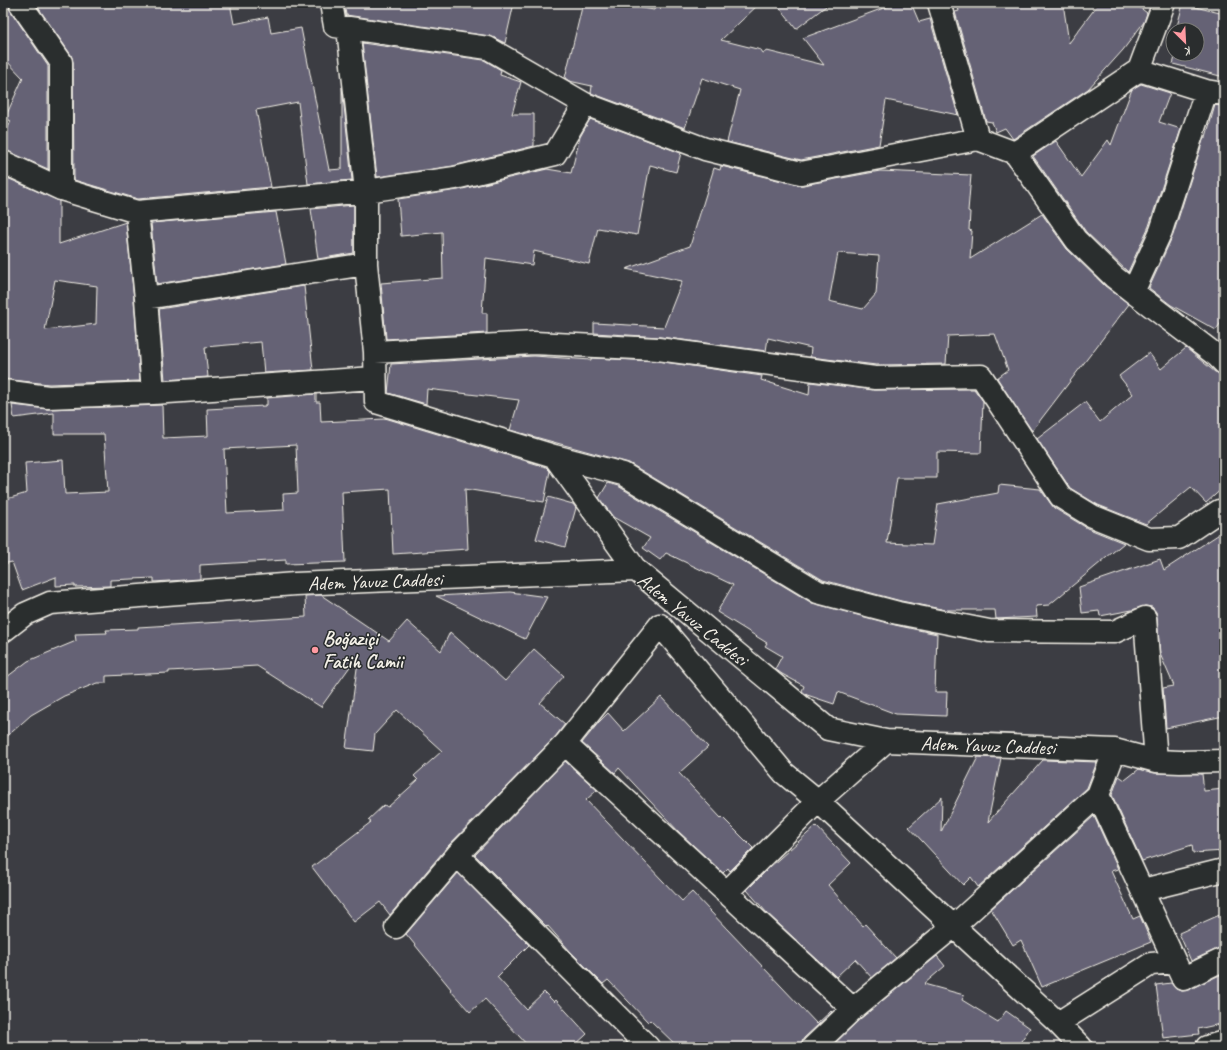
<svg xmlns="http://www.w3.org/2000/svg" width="1227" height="1050" font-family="Caveat,sans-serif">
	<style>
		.building { fill: #656274; stroke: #f4f1e8; fill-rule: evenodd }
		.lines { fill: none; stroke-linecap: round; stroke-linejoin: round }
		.minor-casing { stroke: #f4f1e8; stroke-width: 25 }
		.minor { stroke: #2a2d2e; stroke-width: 22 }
		.poi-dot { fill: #ff9aa2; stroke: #2a2d2e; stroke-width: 1.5 }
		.labels { text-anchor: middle; stroke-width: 3; stroke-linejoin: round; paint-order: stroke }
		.street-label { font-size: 20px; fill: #f4f1e8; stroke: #2a2d2e }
		.poi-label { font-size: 20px; font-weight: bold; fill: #f4f1e8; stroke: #2a2d2e; text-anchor: start }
	</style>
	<rect width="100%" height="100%" fill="#3c3d43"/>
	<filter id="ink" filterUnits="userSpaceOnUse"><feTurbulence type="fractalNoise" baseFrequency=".025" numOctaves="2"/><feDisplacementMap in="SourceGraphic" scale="8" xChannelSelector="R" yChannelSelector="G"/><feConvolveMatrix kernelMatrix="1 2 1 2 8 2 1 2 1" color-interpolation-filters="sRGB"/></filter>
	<g filter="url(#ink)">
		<path class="building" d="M 3,3 L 8,3 L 10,10 L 48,66 L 48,169 L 3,149 L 3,138 L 11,121 L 5,118 L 23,78 L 3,57 Z
			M 35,3 L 230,3 L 234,24 L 268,17 L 271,33 L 301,28 L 329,170 L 342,169 L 342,87 L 352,180 L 308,184 L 298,102 L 256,110 L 271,187 L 138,199 L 74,180 L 73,62 L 71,55 Z
			M 344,3 L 514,3 L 505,43 L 490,36 L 346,15 Z
			M 583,3 L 614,3 L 654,10 L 656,3 L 760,3 L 721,40 L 761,50 L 763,53 L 767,51 L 824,65 L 803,38 L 897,3 L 911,3 L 919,22 L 930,19 L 958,115 L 886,100 L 879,145 L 801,160 L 727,142 L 740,90 L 702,78 L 685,128 L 591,93 L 592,86 L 569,81 L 565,78 Z
			M 776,3 L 830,3 L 796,29 Z
			M 957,3 L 1063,3 L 1069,43 L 1099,3 L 1134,3 L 1147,13 L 1144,22 L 1123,50 L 1088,89 L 1013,139 L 1005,128 L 996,132 L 992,122 L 986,121 L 955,12 L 959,11 Z
			M 1183,4 L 1224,14 L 1224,77 L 1173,64 L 1176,54 L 1197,54 L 1197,30 L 1176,30 Z
			M 362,43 L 484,60 L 501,70 L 500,75 L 521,82 L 512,114 L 534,114 L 534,146 L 453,166 L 377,177 Z
			M 1141,84 L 1170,93 L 1159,122 L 1181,129 L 1149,226 L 1128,272 L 1086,232 L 1033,156 L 1056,141 L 1081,177 L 1108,140 L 1111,145 L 1132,89 Z
			M 1215,105 L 1224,106 L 1224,318 L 1216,330 L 1171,305 L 1149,288 L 1173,235 L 1204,137 L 1206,137 Z
			M 590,119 L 681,153 L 676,172 L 650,165 L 637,235 L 598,228 L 589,264 L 534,251 L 532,265 L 486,258 L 482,313 L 487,313 L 487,333 L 386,339 L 381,283 L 443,278 L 442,232 L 401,236 L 398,199 L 458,190 L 547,169 L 571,173 L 580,137 Z
			M 721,166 L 798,185 L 803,185 L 880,171 L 971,175 L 968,211 L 970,212 L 969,230 L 972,231 L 970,259 L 1042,214 L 1067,249 L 1105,286 L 1129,304 L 1032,431 L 997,378 L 1008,370 L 995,334 L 948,336 L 946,364 L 876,365 L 810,357 L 811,348 L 768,338 L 766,351 L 660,337 L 594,333 L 594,323 L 664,327 L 682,281 L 626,269 L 690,246 L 714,168 L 720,170 ZM 838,253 L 879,256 L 876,294 L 863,309 L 829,301 Z
			M 5,177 L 59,201 L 59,244 L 126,222 L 134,299 L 140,381 L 49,384 L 3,379 L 3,184 ZM 55,280 L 97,286 L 96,324 L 45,330 Z
			M 354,205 L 354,253 L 318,259 L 311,209 Z
			M 276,212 L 286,264 L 157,284 L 151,223 Z
			M 304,286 L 313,370 L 264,373 L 261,342 L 205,347 L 208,377 L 165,380 L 159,309 Z
			M 1186,348 L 1215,372 L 1224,375 L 1224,487 L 1206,503 L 1191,487 L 1146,524 L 1098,505 L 1070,488 L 1037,439 L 1085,402 L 1100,422 L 1133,394 L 1119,376 L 1149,353 L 1161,369 Z
			M 534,356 L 591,360 L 591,358 L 657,361 L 762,376 L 761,380 L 809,395 L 810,382 L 875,390 L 974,389 L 983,401 L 981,453 L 937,452 L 937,478 L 897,478 L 887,543 L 932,545 L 938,504 L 998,493 L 999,485 L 1040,489 L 1054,508 L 1087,528 L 1124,543 L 1049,605 L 1036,606 L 1037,617 L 996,619 L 995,610 L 946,610 L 901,601 L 823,580 L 629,463 L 510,430 L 519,400 L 427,389 L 426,404 L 388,393 L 391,364 Z
			M 316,394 L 316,402 L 320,402 L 321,422 L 385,419 L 385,418 L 546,467 L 550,471 L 544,502 L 465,489 L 468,549 L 393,554 L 390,489 L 342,492 L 345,562 L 286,564 L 286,560 L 200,565 L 200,579 L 154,582 L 154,578 L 110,580 L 110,586 L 75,587 L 75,585 L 56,586 L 56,577 L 22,590 L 12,562 L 3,564 L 3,500 L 27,493 L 25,463 L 63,460 L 65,494 L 108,492 L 104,434 L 54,434 L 54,413 L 14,418 L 12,405 L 48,409 L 162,405 L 163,438 L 208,436 L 207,409 L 265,406 L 265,405 L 267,405 L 267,398 ZM 296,445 L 298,493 L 283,494 L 284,510 L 227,513 L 224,449 Z
			M 608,483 L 618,486 L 812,603 L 895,625 L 937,634 L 935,692 L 947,692 L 946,716 L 896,714 L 838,692 L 834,704 L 807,695 L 802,691 L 804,686 L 782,674 L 775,669 L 782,656 L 765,646 L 767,643 L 717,612 L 733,585 L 666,553 L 660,560 L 643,548 L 650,538 L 613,517 L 599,498 Z
			M 548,497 L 573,504 L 576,508 L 565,547 L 536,539 Z
			M 1224,531 L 1224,716 L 1166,728 L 1163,688 L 1174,686 L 1160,654 L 1157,617 L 1156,612 L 1152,607 L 1145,606 L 1132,610 L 1100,616 L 1099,611 L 1082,613 L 1079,587 L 1160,559 L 1164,570 Z
			M 510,592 L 547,597 L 525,639 L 436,596 Z
			M 321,595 L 389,641 L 407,621 L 441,651 L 450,632 L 505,681 L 534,649 L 564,676 L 540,703 L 565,724 L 556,736 L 448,846 L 390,915 L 380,902 L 354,922 L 312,867 L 371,822 L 368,820 L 384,805 L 388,807 L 418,780 L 414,776 L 442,751 L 397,710 L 375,734 L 373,751 L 346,748 L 359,654 L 321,707 L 257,666 L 169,671 L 169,673 L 106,676 L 106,683 L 97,683 L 64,696 L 31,715 L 3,740 L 3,680 L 28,661 L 76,641 L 75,634 L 107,633 L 106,630 L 138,629 L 138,627 L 306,617 L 305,596 Z
			M 661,697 L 708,747 L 679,773 L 721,818 L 722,817 L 753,848 L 730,871 L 728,868 L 723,873 L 679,832 L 619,768 L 615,773 L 582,743 L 599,722 L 608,713 L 624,731 Z
			M 978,757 L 1001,758 L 988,822 L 1043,760 L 1097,762 L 1087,788 L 978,887 L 971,877 L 963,885 L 909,827 L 942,797 L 941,832 Z
			M 565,761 L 597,790 L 586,800 L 682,901 L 692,892 L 817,1024 L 831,1011 L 832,1012 L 804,1038 L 798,1047 L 678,1047 L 650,1020 L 648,1022 L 608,980 L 603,984 L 570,951 L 548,926 L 547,927 L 475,855 Z
			M 1139,769 L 1155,773 L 1202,774 L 1204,791 L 1224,789 L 1224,851 L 1193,853 L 1192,845 L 1142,861 L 1112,795 L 1119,776 L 1125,780 Z
			M 1094,816 L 1118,869 L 1111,871 L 1133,919 L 1140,916 L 1151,942 L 1042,987 L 1021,940 L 1013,945 L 991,909 Z
			M 816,826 L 851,863 L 828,885 L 863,926 L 865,924 L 896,958 L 872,978 L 855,959 L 836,977 L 767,913 L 747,890 L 771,866 Z
			M 458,873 L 529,945 L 497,977 L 526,1009 L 544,992 L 554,1002 L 556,1000 L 587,1034 L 573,1047 L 529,1047 L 485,999 L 470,1012 L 450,990 L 451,989 L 406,934 Z
			M 1224,913 L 1224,947 L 1219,948 L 1191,961 L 1179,933 Z
			M 937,956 L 945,966 L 924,984 L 964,995 L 962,1000 L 998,1022 L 1006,1011 L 1030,1028 L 1017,1047 L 831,1047 L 861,1018 Z
			M 1224,973 L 1224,1030 L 1222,1030 L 1220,1024 L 1198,1029 L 1199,1034 L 1163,1038 L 1156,985 L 1171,983 L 1176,989 L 1182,991 L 1188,990 Z"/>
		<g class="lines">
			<g class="minor-casing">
				<path id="minor" d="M 20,3 L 61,62 L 61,189
					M 331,3 L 335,26 L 488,48 L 585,104 L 705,149 L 801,173 L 978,139 L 1015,153 L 1139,70 L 1164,3
					M 939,3 L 978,139
					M 348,28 L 366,191 L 366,264 L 375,352 L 376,402 L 554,456 L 636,570
					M 1139,70 L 1206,91 L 1224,94
					M 1015,153 L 1076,240 L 1114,277 L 1133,292 L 1217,356 L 1224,363
					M 3,162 L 61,189 L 137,212 L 366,191 L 455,178 L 555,154 L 585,104
					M 137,212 L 146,298 L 153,393
					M 1133,292 L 1161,231 L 1206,91
					M 146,298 L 366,264
					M 375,352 L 534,343 L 658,349 L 875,378 L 981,376 L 1061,497 L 1092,516 L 1149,539 L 1179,538 L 1219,511 L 1224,512
					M 3,391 L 48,397 L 153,393 L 374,378
					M 554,456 L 623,474 L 818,592 L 898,613 L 989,631 L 1114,632 L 1145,618 L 1156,761
					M 3,631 L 25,614 L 50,603 L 295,584 L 636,570 L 828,729 L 886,741 L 1115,750 L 1156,761 L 1180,762 L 1224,761
					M 565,744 L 853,1009
					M 1098,795 L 1175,962
					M 457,855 L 648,1047
					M 1143,890 L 1224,870
					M 726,893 L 818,801 L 886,741
					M 396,927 L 457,855 L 565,744 L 660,625 L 784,773 L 818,801 L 1058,1023 L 1081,1047
					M 1058,1023 L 1151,964 L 1175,962 L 1183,979 L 1224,959
					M 813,1047 L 853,1009 L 954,926 L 1098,795 L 1115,750
					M 1207,1047 L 1224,1042"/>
			</g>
			<use href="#minor" class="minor"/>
		</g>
	</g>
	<circle class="poi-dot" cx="315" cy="650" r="4"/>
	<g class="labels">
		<g class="street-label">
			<text transform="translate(375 581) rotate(-2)" y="7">Adem Yavuz Caddesi</text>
			<text transform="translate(693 619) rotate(39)" y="7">Adem Yavuz Caddesi</text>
			<text transform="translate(988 745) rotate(2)" y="7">Adem Yavuz Caddesi</text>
		</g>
		<g class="poi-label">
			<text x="323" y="645">Boğaziçi<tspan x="323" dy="23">Fatih Camii</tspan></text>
		</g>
	</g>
	<rect width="1227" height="1050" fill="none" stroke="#2a2d2e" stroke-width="16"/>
	<rect x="8" y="8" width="1211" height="1034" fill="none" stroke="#f4f1e8" stroke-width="1.5" filter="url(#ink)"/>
	<g transform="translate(1185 42) rotate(156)"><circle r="19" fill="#2a2d2e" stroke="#7b7b78"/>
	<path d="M0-3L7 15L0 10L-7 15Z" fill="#ff9aa2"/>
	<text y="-6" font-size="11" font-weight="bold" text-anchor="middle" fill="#f4f1e8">K</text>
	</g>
</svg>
